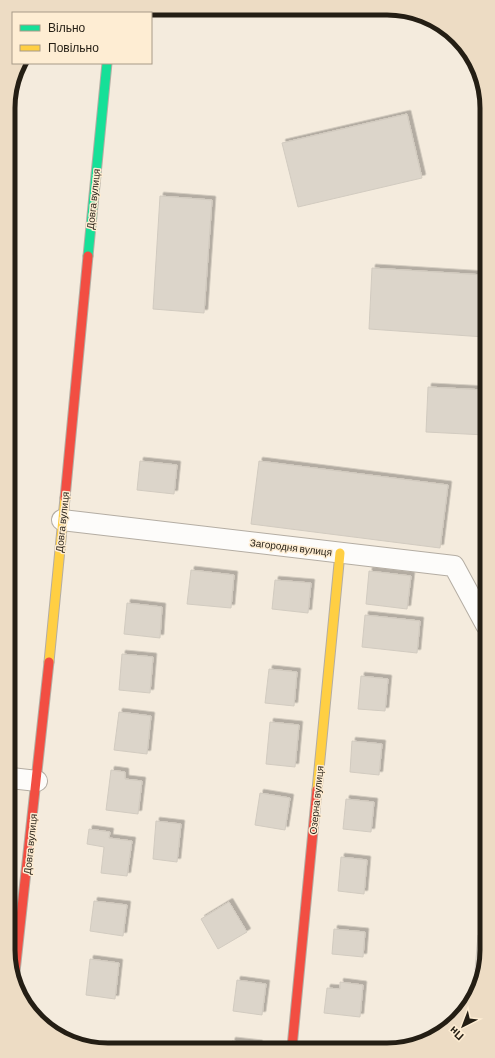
<svg xmlns="http://www.w3.org/2000/svg" width="495" height="1058" font-family="Barlow,sans-serif">
	<style>
		.building { fill: #dcd5ca; stroke: #d2cbc0; filter: url(#shadow) }
		.lines { fill: none; stroke-linecap: round; stroke-linejoin: round }
		.street-casing { stroke: #b4ada3; stroke-width: 22 }
		.fast-casing { stroke: #b4ada3; stroke-width: 11 }
		.slow-casing { stroke: #b4ada3; stroke-width: 11 }
		.jam-casing { stroke: #b4ada3; stroke-width: 11 }
		.street { stroke: #fdfcfa; stroke-width: 20 }
		.fast { stroke: #16e098; stroke-width: 9 }
		.slow { stroke: #ffcf43; stroke-width: 9 }
		.jam { stroke: #f24e42; stroke-width: 9 }
		.labels { text-anchor: middle; stroke-width: 3; stroke-linejoin: round; paint-order: stroke }
		.street-label { font-size: 10px; fill: #241e14; stroke: #feedd3 }
		.rim { fill: none; stroke: #241e14; stroke-width: 5 }
	</style>
	<defs>
		<filter id="shadow"><feDropShadow dx="3.5" dy="-3.5" stdDeviation="0" flood-color="#0004"/></filter>
	</defs>
	<rect width="100%" height="100%" fill="#f4ebdd"/>
	<path class="building" d="M 407,114 L 422,178 L 298,207 L 282,143 Z
		M 160,196 L 212,200 L 204,313 L 153,309 Z
		M 372,268 L 484,275 L 484,337 L 369,329 Z
		M 428,387 L 485,390 L 485,435 L 426,432 Z
		M 140,461 L 177,465 L 174,494 L 137,490 Z
		M 259,461 L 448,485 L 440,548 L 251,524 Z
		M 191,570 L 234,575 L 231,608 L 187,604 Z
		M 369,571 L 411,576 L 407,609 L 366,604 Z
		M 275,580 L 311,583 L 308,613 L 272,609 Z
		M 127,603 L 162,607 L 160,638 L 124,634 Z
		M 365,615 L 420,621 L 417,653 L 362,647 Z
		M 122,654 L 153,657 L 150,693 L 119,690 Z
		M 269,669 L 297,672 L 294,706 L 265,703 Z
		M 361,676 L 388,679 L 385,711 L 358,709 Z
		M 119,712 L 151,716 L 147,754 L 114,750 Z
		M 270,722 L 299,725 L 295,767 L 266,764 Z
		M 352,741 L 382,744 L 379,775 L 350,772 Z
		M 483,746 L 486,746 L 486,783 L 479,782 Z
		M 111,770 L 125,772 L 125,779 L 142,781 L 138,814 L 106,810 Z
		M 260,793 L 290,798 L 285,830 L 255,825 Z
		M 346,799 L 374,802 L 371,832 L 343,829 Z
		M 486,820 L 486,846 L 484,846 Z
		M 156,821 L 181,824 L 177,862 L 153,859 Z
		M 89,829 L 110,832 L 109,838 L 132,841 L 127,876 L 101,873 L 104,847 L 87,844 Z
		M 341,857 L 367,860 L 364,894 L 338,891 Z
		M 485,873 L 486,873 L 487,909 L 482,908 Z
		M 94,901 L 127,905 L 123,936 L 90,931 Z
		M 229,902 L 247,932 L 218,949 L 201,919 Z
		M 334,929 L 365,932 L 363,957 L 332,954 Z
		M 478,935 L 487,936 L 487,957 L 484,971 L 475,970 Z
		M 90,959 L 119,963 L 115,999 L 86,995 Z
		M 237,980 L 266,984 L 262,1015 L 233,1011 Z
		M 340,982 L 363,985 L 360,1017 L 324,1013 L 327,988 L 340,989 Z
		M 232,1041 L 259,1044 L 258,1047 L 231,1047 Z"/>
	<g class="lines">
		<g class="street-casing">
			<path id="street" d="M 62,520 L 454,566 L 486,625
				M 11,778 L 37,781"/>
		</g>
		<g class="fast-casing">
			<path id="fast" d="M 88,256 L 107,63"/>
		</g>
		<g class="slow-casing">
			<path id="slow" d="M 111,13 L 112,8
				M 49,662 L 65,498
				M 317,790 L 340,553"/>
		</g>
		<g class="jam-casing">
			<path id="jam" d="M 65,498 L 88,256
				M 14,981 L 49,662
				M 292,1047 L 317,790"/>
		</g>
		<use href="#street" class="street"/>
		<use href="#fast" class="fast"/>
		<use href="#slow" class="slow"/>
		<use href="#jam" class="jam"/>
	</g>
	<g class="labels">
		<g class="street-label">
			<text transform="translate(93 199) rotate(-84)" y="4">Довга вулиця</text>
			<text transform="translate(62 522) rotate(-84)" y="4">Довга вулиця</text>
			<text transform="translate(291 547) rotate(7)" y="4">Загородня вулиця</text>
			<text transform="translate(316 800) rotate(-84)" y="4">Озерна вулиця</text>
			<text transform="translate(30 844) rotate(-84)" y="4">Довга вулиця</text>
		</g>
	</g>
	<path d="M0 0H495V1058H0ZM108 15H387A93 93 0 0 1 480 108V950A93 93 0 0 1 387 1043H108A93 93 0 0 1 15 950V108A93 93 0 0 1 108 15Z" fill="#eddcc4" fill-rule="evenodd"/>
	<path class="rim" d="M108 15H387A93 93 0 0 1 480 108V950A93 93 0 0 1 387 1043H108A93 93 0 0 1 15 950V108A93 93 0 0 1 108 15Z"/>
	<rect x="12" y="12" width="140" height="52" fill="#feedd3" stroke="#a79a87"/>
	<rect x="20" y="25" width="20" height="6" fill="#16e098" stroke="#a79a87"/>
	<text x="48" y="32" font-size="12" fill="#241e14">Вільно</text>
	<rect x="20" y="45" width="20" height="6" fill="#ffcf43" stroke="#a79a87"/>
	<text x="48" y="52" font-size="12" fill="#241e14">Повільно</text>
	<g transform="translate(463 1026) rotate(222)" stroke="#feedd3" stroke-width="3" paint-order="stroke">
	<path d="M0-3L7 15L0 10L-7 15Z" fill="#241e14"/>
	<text y="-6" font-size="11" font-weight="bold" text-anchor="middle" fill="#241e14">Пн</text>
	</g>
</svg>
